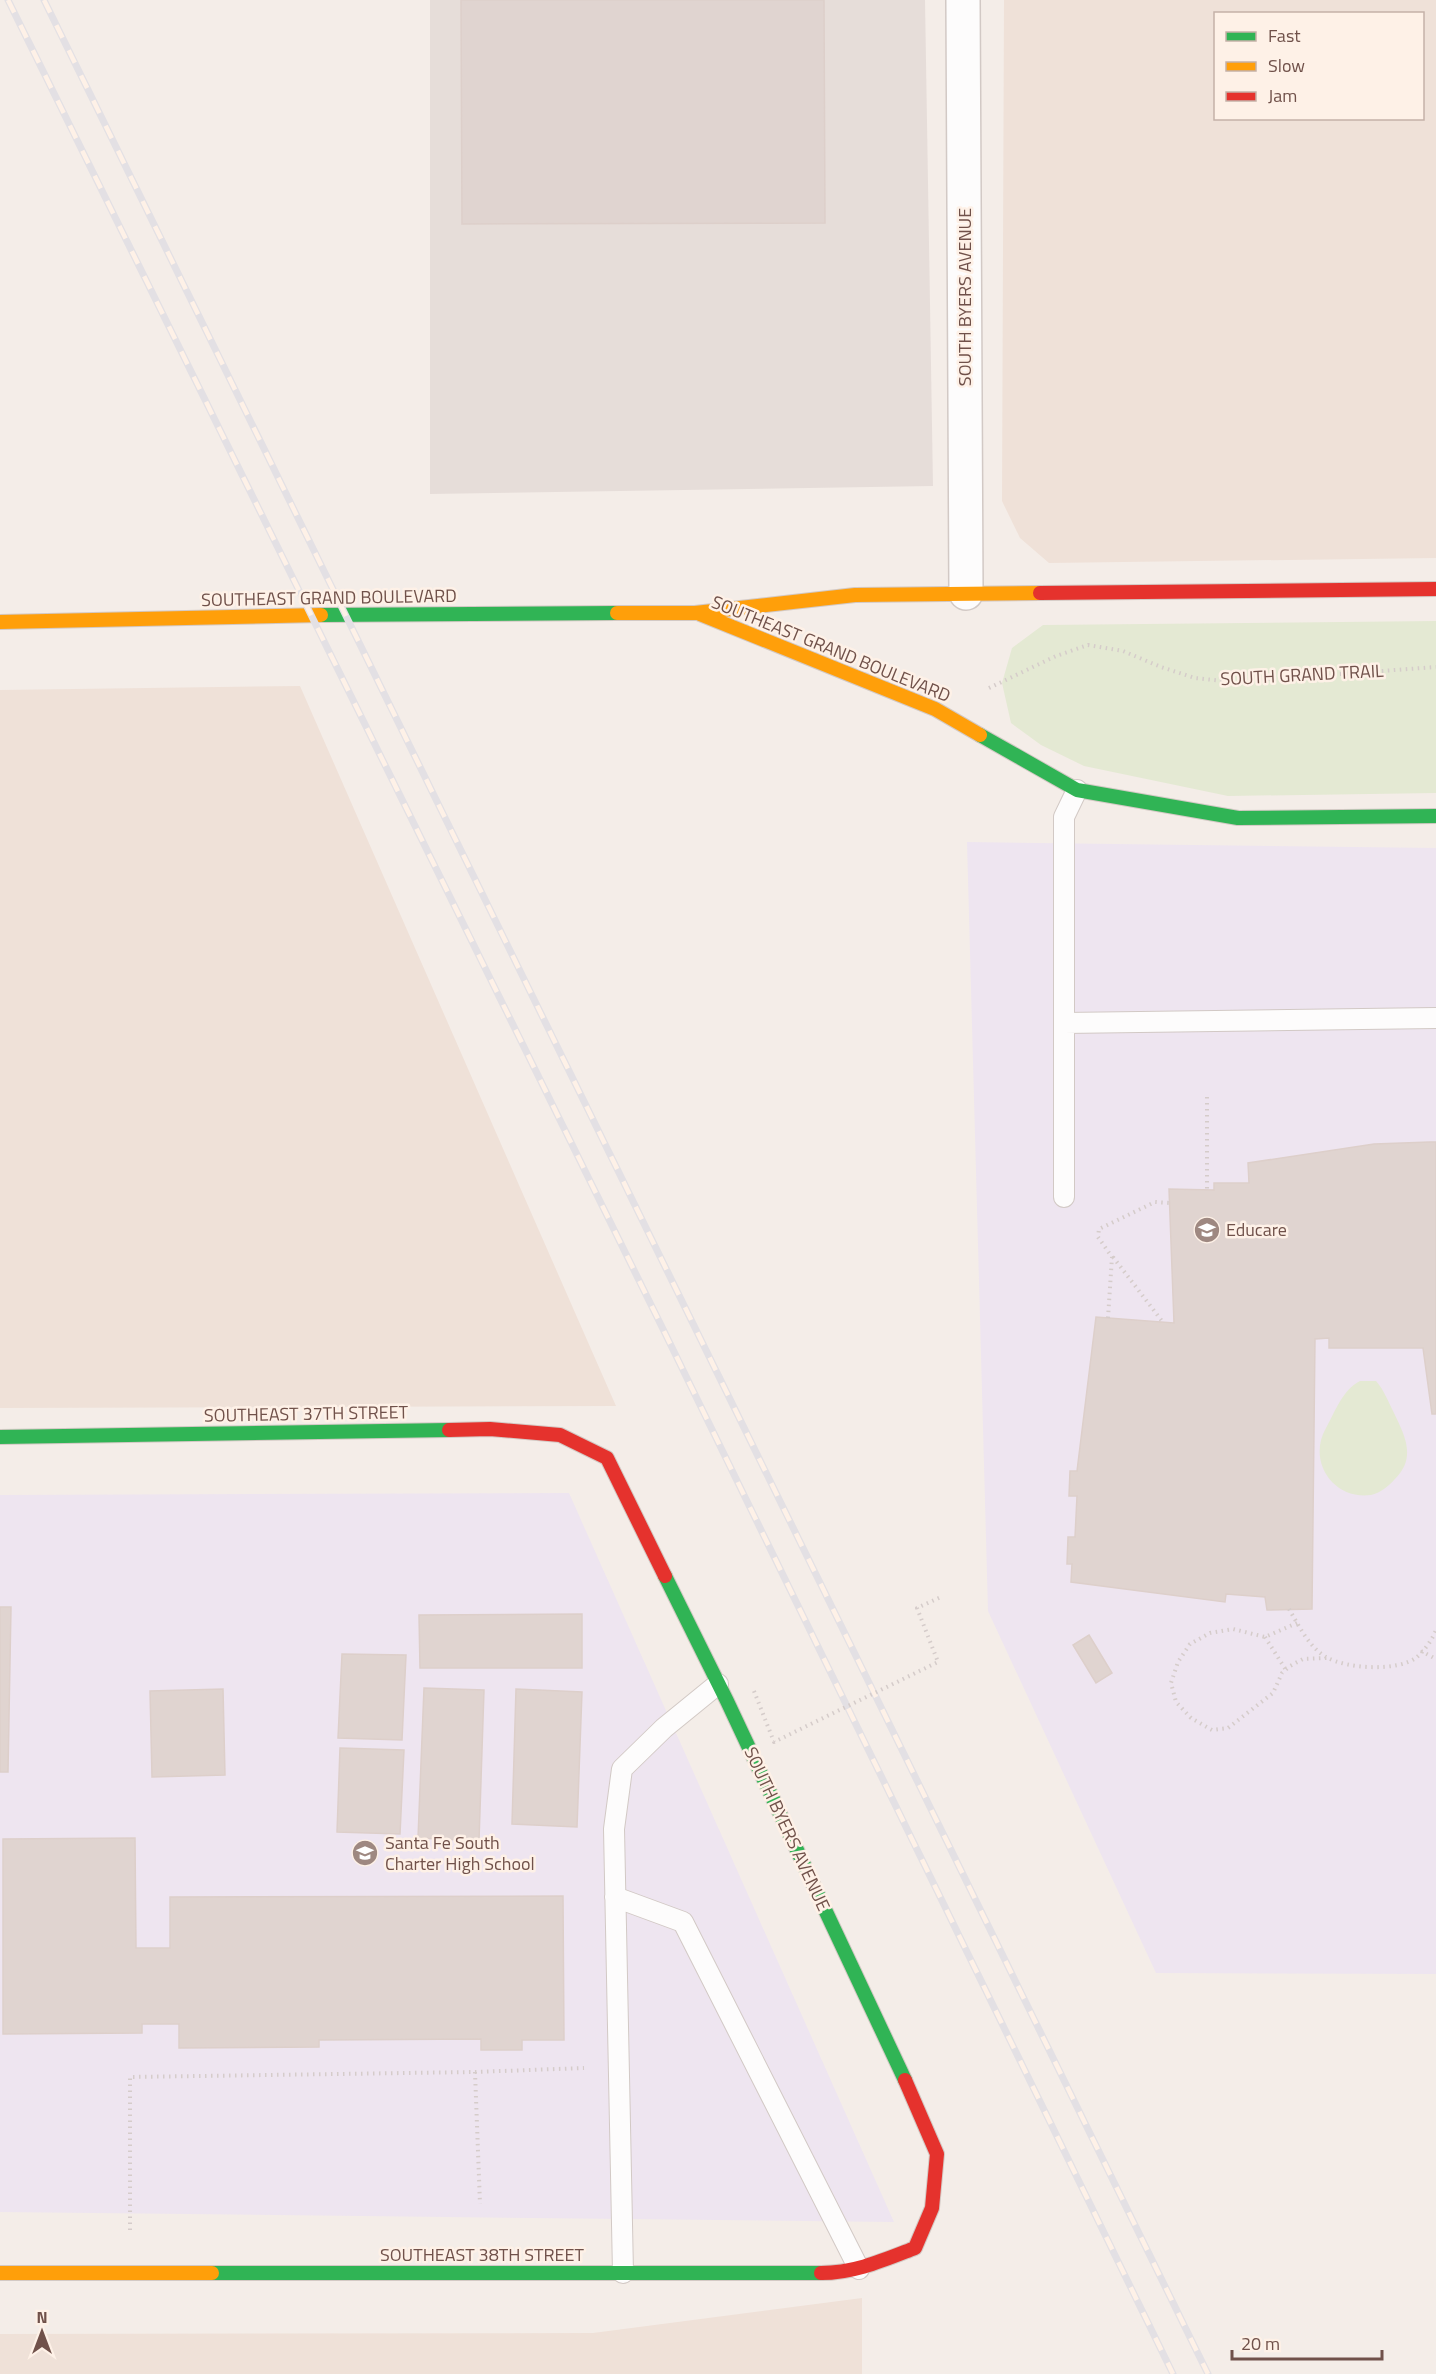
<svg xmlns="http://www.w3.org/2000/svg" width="1436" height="2374" font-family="'Titillium Web',sans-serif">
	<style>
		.residential { fill: #efe1d8; fill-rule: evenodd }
		.industrial { fill: #e6ddd9 }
		.education { fill: #eee5f0 }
		.green { fill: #e4e9d3 }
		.building { fill: #e0d4d0; stroke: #ddcfca; stroke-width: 1.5 }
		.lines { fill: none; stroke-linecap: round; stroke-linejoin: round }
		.lane-casing { stroke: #d2c9c5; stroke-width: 22 }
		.street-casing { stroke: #d2c9c5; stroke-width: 36 }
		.fast-casing { stroke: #d3c9c4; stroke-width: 16 }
		.slow-casing { stroke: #d3c9c4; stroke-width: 16 }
		.jam-casing { stroke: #d3c9c4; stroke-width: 16 }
		.path { stroke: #d5ccca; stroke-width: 4; stroke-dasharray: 1.5 4.5; stroke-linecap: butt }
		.lane { stroke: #fdfcfc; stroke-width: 20 }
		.street { stroke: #fdfcfc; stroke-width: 33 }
		.fast { stroke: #30b455; stroke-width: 14 }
		.slow { stroke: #ff9f0a; stroke-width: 14 }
		.jam { stroke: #e5322d; stroke-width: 14 }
		.rail-casing { stroke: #e3e0e4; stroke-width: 7 }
		.rail { stroke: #fef1e7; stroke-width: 4.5; stroke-dasharray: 14; stroke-linecap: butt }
		.path-bridge { stroke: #d5ccca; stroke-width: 4; stroke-dasharray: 1.5 4.5; stroke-linecap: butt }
		.labels { text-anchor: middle; stroke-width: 5; stroke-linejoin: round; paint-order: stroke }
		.street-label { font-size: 18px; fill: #70514a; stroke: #fef1e7 }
		.poi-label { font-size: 18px; fill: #70514a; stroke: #fef1e7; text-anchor: start }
	</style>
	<rect width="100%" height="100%" fill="#f4ede8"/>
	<path class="residential" d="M 1004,0 L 1436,0 L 1436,558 L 1049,563 L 1020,538 L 1002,501 ZM 1216,14 L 1422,14 L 1422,118 L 1216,118 Z
		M 300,686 L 616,1406 L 0,1408 L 0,690 Z
		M 862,2298 L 862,2374 L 0,2374 L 0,2334 L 593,2333 Z"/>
	<path class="industrial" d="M 430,0 L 925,0 L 933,486 L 430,494 Z"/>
	<path class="education" d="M 967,842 L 1436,848 L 1436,1974 L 1156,1973 L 988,1611 Z
		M 569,1493 L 894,2222 L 0,2212 L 0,1495 Z"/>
	<path class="green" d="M 1436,621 L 1436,793 L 1228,796 L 1084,766 L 1041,745 L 1011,723 L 1002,683 L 1012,648 L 1043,625 Z
		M 1360,1381 L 1376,1381 C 1384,1390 1388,1401 1394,1413 C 1405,1436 1417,1458 1394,1480 C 1389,1486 1380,1493 1371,1495 C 1333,1500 1307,1461 1326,1428 C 1335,1412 1343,1389 1360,1381 Z"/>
	<path class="building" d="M 461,0 L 824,0 L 825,223 L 462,224 Z
		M 1430,1142 L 1436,1142 L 1436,1414 L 1432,1414 L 1423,1348 L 1329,1348 L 1329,1338 L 1315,1339 L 1312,1609 L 1267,1610 L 1265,1597 L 1226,1594 L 1225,1602 L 1071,1582 L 1072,1564 L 1067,1564 L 1068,1537 L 1075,1537 L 1077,1496 L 1069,1496 L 1070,1471 L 1077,1471 L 1096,1317 L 1174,1323 L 1169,1189 L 1214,1190 L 1214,1183 L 1249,1183 L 1248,1163 L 1374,1144 Z
		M 0,1607 L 11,1607 L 8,1772 L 0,1772 Z
		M 582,1614 L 582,1668 L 420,1668 L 419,1615 Z
		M 1089,1635 L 1112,1673 L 1096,1683 L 1073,1645 Z
		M 342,1654 L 406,1655 L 402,1740 L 338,1738 Z
		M 424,1688 L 484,1690 L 479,1841 L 418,1838 Z
		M 223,1689 L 225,1775 L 152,1777 L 150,1691 Z
		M 516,1689 L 582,1692 L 577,1827 L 512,1824 Z
		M 340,1748 L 404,1750 L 400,1834 L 337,1832 Z
		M 135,1838 L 136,1948 L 170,1948 L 170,1897 L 563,1896 L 564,2040 L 522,2040 L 522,2050 L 481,2050 L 481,2039 L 319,2040 L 319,2047 L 179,2048 L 179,2024 L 142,2024 L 142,2033 L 3,2034 L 3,1839 Z"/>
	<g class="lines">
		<g class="lane-casing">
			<path id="lane" d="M 1077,790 L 1064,817 L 1064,1023 L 1436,1018
				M 1064,1023 L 1064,1197
				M 615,1897 L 683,1922 L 859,2269
				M 623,2273 L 614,1829 L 622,1769 L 664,1728 L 718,1684"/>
		</g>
		<g class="street-casing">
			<path id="street" d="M 963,0 L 966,593"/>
		</g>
		<g class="fast-casing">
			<path id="fast" d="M 321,615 L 617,613
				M 980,735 L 1077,790 L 1238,818 L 1436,816
				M 0,1437 L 449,1430
				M 665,1576 L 727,1701 L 905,2080
				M 212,2273 L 821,2273"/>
		</g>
		<g class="slow-casing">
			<path id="slow" d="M 617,613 L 695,613 L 855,595 L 1040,593
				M 700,614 L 935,709 L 980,735
				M 0,622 L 321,615
				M 0,2273 L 212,2273"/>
		</g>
		<g class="jam-casing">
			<path id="jam" d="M 1040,593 L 1436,589
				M 449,1430 L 490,1429 L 560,1435 L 607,1458 L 665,1576
				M 821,2273 C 855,2273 884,2260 915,2248 L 932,2208 L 937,2154 L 905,2080"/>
		</g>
		<path class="path" d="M 989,688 L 1056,656 L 1088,645 L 1123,651 L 1161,667 L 1195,678 L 1232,682 L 1436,667
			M 1207,1097 L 1207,1190
			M 1113,1257 L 1162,1321
			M 1108,1318 L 1112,1257 L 1098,1237 L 1099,1229 L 1155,1202 L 1170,1203
			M 1289,1609 C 1299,1626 1309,1647 1326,1657 C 1347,1669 1398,1672 1417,1657 C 1425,1650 1432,1640 1436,1630
			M 1297,1623 L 1265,1637 L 1233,1629 L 1210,1633 L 1190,1644 L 1178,1662 L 1171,1683 L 1176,1702 L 1191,1718 L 1212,1730 L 1228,1728 L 1273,1693 L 1282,1673 L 1290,1666 L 1303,1659 L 1327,1658
			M 1265,1637 L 1286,1670
			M 1421,1651 L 1436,1659
			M 475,2072 L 480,2204
			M 130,2230 L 130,2077 L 475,2072 L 584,2068"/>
		<use href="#lane" class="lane"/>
		<use href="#street" class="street"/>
		<use href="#fast" class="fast"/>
		<use href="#slow" class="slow"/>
		<use href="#jam" class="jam"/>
		<g class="rail-casing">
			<path id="rail" d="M 8,0 L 661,1325 L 1173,2374
				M 44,0 L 1208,2374"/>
		</g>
		<use href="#rail" class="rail"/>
		<path class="path-bridge" d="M 754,1691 L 774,1742 L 938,1662 L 917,1608 L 943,1596"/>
	</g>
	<defs>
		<g id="school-disc" transform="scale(1.35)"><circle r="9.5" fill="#9e8881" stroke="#fef1e7"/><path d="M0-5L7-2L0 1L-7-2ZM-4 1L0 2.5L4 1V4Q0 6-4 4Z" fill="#fff"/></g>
	</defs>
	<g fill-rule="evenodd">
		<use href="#school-disc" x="1207" y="1230"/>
		<use href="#school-disc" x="365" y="1853"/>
	</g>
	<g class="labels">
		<g class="street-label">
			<text transform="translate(965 297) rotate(-90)" y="6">SOUTH BYERS AVENUE</text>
			<text transform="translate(329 598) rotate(-1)" y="6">SOUTHEAST GRAND BOULEVARD</text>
			<text transform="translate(831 649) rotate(22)" y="6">SOUTHEAST GRAND BOULEVARD</text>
			<text transform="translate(1302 675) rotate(-3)" y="6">SOUTH GRAND TRAIL</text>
			<text transform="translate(306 1414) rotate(-1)" y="6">SOUTHEAST 37TH STREET</text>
			<text transform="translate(787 1829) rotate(65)" y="6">SOUTH BYERS AVENUE</text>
			<text x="482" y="2261">SOUTHEAST 38TH STREET</text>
		</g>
		<g class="poi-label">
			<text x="1226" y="1236">Educare</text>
			<text x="385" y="1849">Santa Fe South<tspan x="385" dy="21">Charter High School</tspan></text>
		</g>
	</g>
	<rect x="1214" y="12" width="210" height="108" fill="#fef1e7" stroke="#c5b1a8" stroke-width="1.5"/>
	<rect x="1226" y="32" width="30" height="9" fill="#30b455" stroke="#c5b1a8" stroke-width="1.5"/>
	<text x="1268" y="42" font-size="18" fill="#70514a">Fast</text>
	<rect x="1226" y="62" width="30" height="9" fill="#ff9f0a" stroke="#c5b1a8" stroke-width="1.5"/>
	<text x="1268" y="72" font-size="18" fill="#70514a">Slow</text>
	<rect x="1226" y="92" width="30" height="9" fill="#e5322d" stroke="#c5b1a8" stroke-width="1.5"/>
	<text x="1268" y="102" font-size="18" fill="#70514a">Jam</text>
	<g transform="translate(42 2332)" stroke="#fef1e7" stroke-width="4.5" paint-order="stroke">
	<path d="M0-4.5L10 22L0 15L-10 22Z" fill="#70514a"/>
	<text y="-9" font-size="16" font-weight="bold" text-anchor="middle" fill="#70514a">N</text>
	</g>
	<path d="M1232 2350v9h150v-9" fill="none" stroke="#70514a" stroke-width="3"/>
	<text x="1241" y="2350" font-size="18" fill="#70514a" stroke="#fef1e7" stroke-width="4.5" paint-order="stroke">20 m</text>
</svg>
